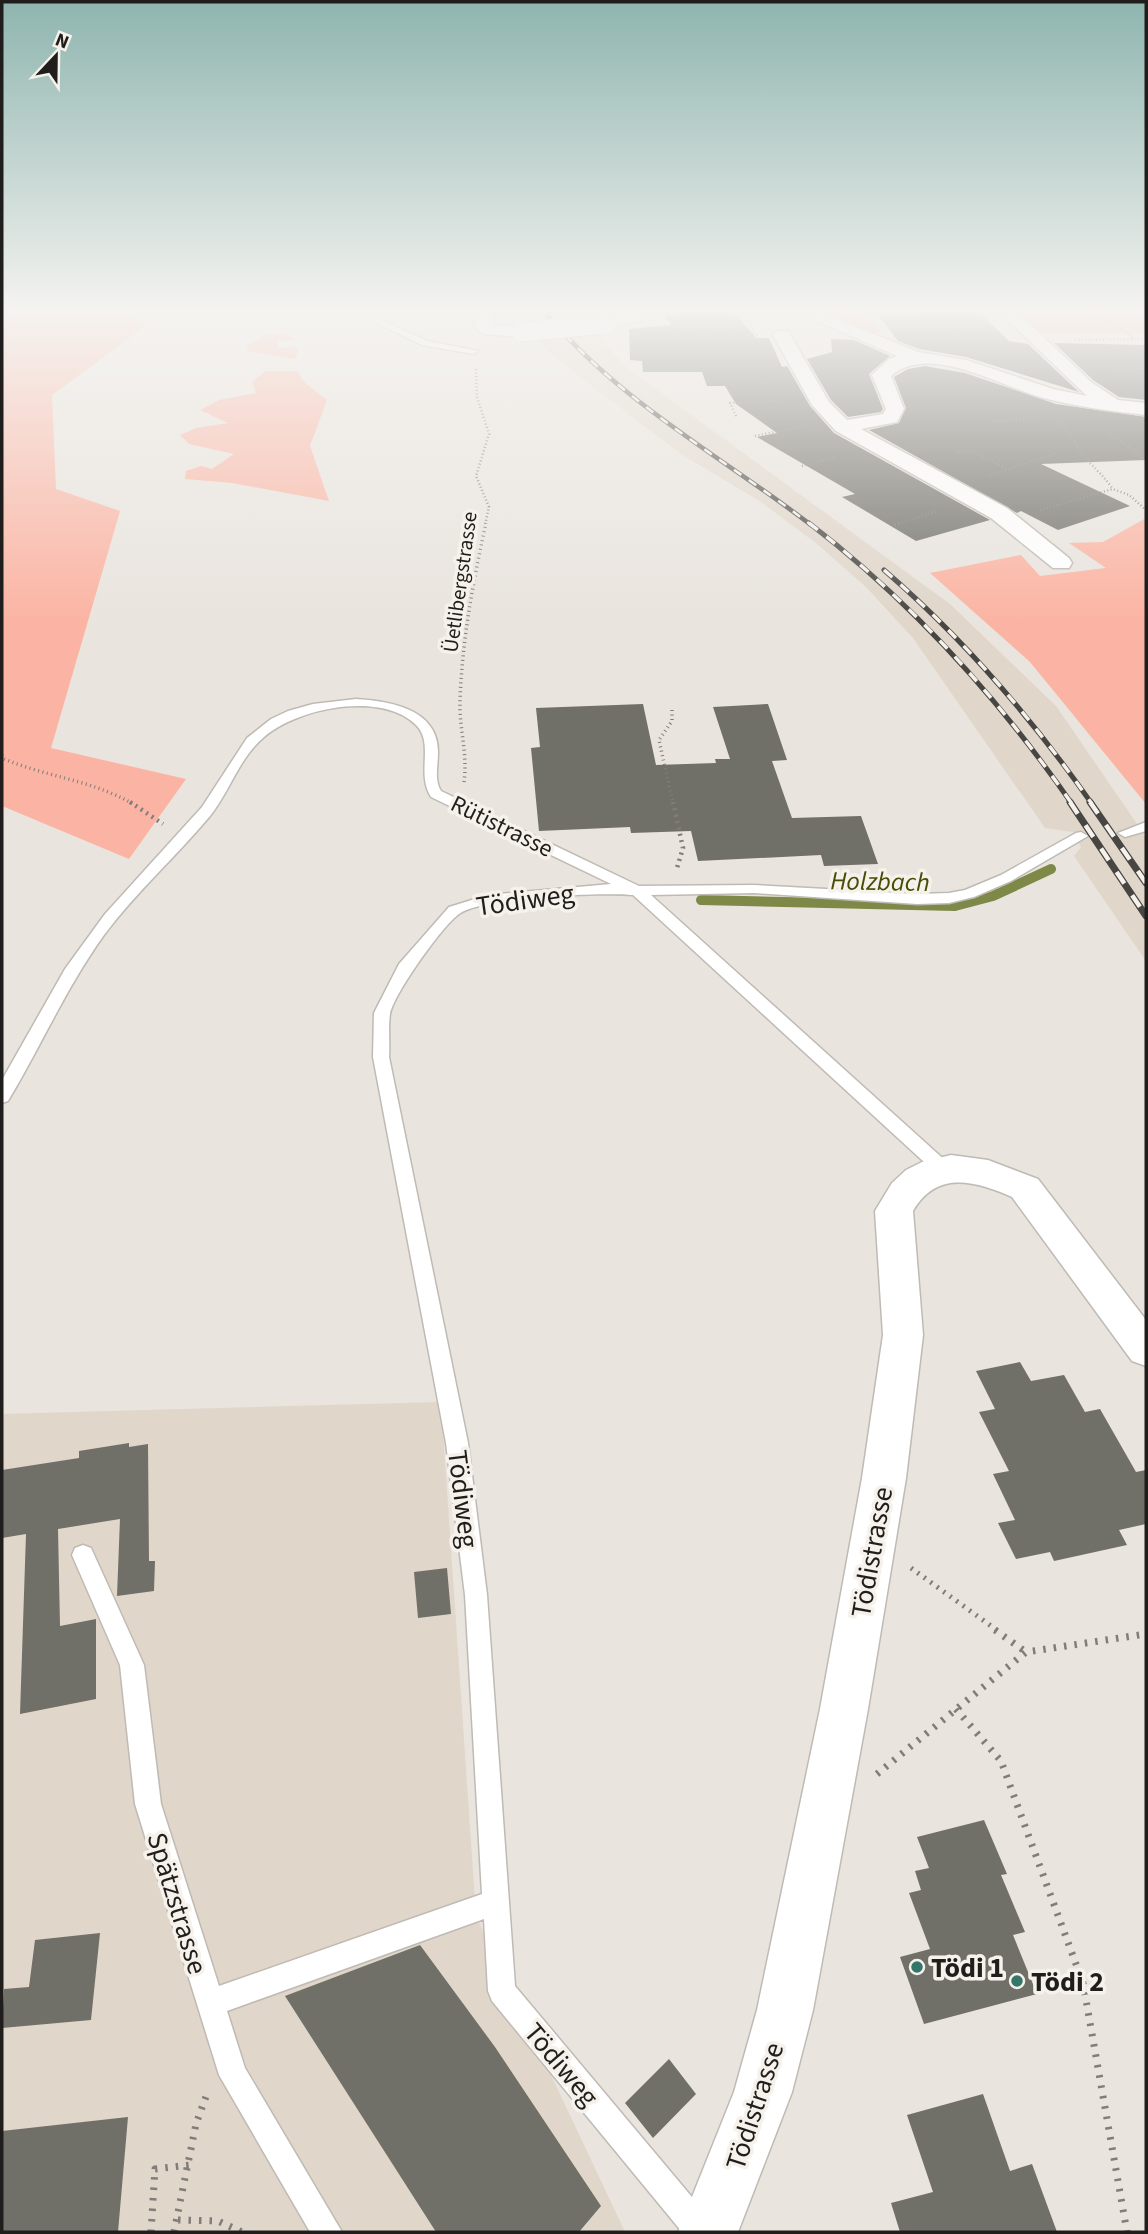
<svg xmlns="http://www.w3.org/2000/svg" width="1148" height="2234" font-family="'Source Sans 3',sans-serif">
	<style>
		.built { fill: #e0d6ca }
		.green { fill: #fbb4a3 }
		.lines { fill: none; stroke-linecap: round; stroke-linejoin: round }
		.stream { stroke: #7e8847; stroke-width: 10 }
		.building { fill: #706f68 }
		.service-casing { stroke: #bfbab4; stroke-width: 3 }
		.minor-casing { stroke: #bfbab4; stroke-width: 3 }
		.path-far4 { stroke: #817d79; stroke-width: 2.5; stroke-dasharray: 1 2.5; stroke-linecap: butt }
		.path-far3 { stroke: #817d79; stroke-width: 3.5; stroke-dasharray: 1 3.5; stroke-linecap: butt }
		.path-far2 { stroke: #817d79; stroke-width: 4.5; stroke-dasharray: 2 4.5; stroke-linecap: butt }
		.path-far1 { stroke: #817d79; stroke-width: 5; stroke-dasharray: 2 6; stroke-linecap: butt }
		.path { stroke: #817d79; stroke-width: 7; stroke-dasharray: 2.5 8; stroke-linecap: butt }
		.service { fill: #fff; fill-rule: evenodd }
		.minor { fill: #fff; fill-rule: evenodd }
		.rail-far2-casing { stroke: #484643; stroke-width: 4.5 }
		.rail-far1-casing { stroke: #484643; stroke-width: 5 }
		.rail-casing { stroke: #484643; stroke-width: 7 }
		.rail-far2 { stroke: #f6f1eb; stroke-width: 2.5; stroke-dasharray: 9; stroke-linecap: butt }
		.rail-far1 { stroke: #f6f1eb; stroke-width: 3.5; stroke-dasharray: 11; stroke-linecap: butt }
		.rail { stroke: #f6f1eb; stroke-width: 4.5; stroke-dasharray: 14; stroke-linecap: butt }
		.minor-bridge-casing { stroke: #bfbab4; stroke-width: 21; stroke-linecap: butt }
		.minor-bridge { stroke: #fff; stroke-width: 19 }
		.poi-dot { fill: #34776a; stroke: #f6f1eb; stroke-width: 2.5 }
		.labels { text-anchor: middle; stroke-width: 7; stroke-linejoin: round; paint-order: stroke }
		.far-street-label { font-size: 21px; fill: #201e1c; stroke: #f6f1eb }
		.street-label { font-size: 24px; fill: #201e1c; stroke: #f6f1eb }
		.water-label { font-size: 26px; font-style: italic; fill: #464e06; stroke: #f6f1eb }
		.near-street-label { font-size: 28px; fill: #201e1c; stroke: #f6f1eb }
		.near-poi-label { font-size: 28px; font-weight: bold; fill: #201e1c; stroke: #f6f1eb; text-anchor: start }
	</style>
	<rect width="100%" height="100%" fill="#e9e4de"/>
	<path class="built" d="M 516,308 L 577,308 L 623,365 L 950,604 L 1056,706 L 1146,837 L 1146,961 L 1074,856 L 1081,847 L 1073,832 L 1045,828 L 913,638 L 866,587 L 817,544 L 761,502 L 681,454 L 567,367 L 530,335 Z
		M 441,1402 L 476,1916 L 625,2232 L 2,2232 L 2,1414 Z"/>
	<path class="green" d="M 2,308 L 117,308 L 147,325 L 52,395 L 56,489 L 120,511 L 51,748 L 186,779 L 129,859 L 2,806 Z
		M 803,308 L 858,308 L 882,333 L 864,333 Z
		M 1012,308 L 1146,308 L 1146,334 L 1042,334 Z
		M 286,333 L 297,340 L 277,341 L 278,348 L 295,346 L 298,351 L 295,359 L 247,351 L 246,345 L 259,340 L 263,335 Z
		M 266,371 L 297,371 L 304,382 L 327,400 L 310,446 L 329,501 L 232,483 L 185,479 L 186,471 L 201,466 L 212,469 L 234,454 L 189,444 L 180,435 L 196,428 L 228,423 L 200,410 L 219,400 L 256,393 L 252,382 Z
		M 1146,518 L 1146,804 L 1030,662 L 930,573 L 1021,555 L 1040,576 L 1106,568 L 1069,543 L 1103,542 Z"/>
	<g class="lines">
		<path class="stream" d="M 701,900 L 955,906 L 993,896 L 1051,869"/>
	</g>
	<path class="building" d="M 672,308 L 727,308 L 732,315 L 737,315 L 756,338 L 769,338 L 782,367 L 787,366 L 810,406 L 834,433 L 990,520 L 916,541 L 842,497 L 855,494 L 757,437 L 777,433 L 736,404 L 725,386 L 707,386 L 702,372 L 643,372 L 642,361 L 630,360 L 629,329 L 671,325 L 664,315 L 679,314 Z
		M 977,310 L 1009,341 L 1028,344 L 1079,392 L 966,357 L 919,349 L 898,341 L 879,316 Z
		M 831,339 L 854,340 L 890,356 L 869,374 L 883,409 L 881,412 L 848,417 L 831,400 L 807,359 L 832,352 Z
		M 1054,343 L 1146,345 L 1146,400 L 1119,397 L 1093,380 Z
		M 925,366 L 965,373 L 1056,404 L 1146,417 L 1146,460 L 1041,464 L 1130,506 L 1058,530 L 1021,511 L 1017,513 L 869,430 L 899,423 L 906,408 L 894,377 L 908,369 Z
		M 643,704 L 656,765 L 716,763 L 715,759 L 730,759 L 713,707 L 768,704 L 787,760 L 772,761 L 792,818 L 861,816 L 878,864 L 824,866 L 821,855 L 698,861 L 691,831 L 631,833 L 630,827 L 539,831 L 531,748 L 540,747 L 536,708 Z
		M 1020,1362 L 1031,1381 L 1064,1375 L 1085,1412 L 1100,1409 L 1136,1472 L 1146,1470 L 1146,1524 L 1119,1530 L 1127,1545 L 1054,1561 L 1050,1552 L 1016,1559 L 998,1523 L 1015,1520 L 993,1474 L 1009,1471 L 979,1412 L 995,1409 L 976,1371 Z
		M 129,1443 L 129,1447 L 148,1444 L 149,1561 L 155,1561 L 154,1591 L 117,1596 L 120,1519 L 58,1529 L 60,1626 L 96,1619 L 96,1699 L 20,1714 L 26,1534 L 2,1538 L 2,1470 L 79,1458 L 79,1451 Z
		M 447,1568 L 451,1614 L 418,1618 L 414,1572 Z
		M 984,1820 L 1007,1874 L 1001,1875 L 1025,1932 L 1013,1935 L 1037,1994 L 924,2024 L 900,1957 L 930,1949 L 909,1893 L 921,1890 L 915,1871 L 929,1868 L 917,1837 Z
		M 100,1933 L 91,2020 L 2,2028 L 4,1989 L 29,1987 L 35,1940 Z
		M 420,1945 L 495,2047 L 601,2206 L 579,2232 L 436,2232 L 285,1996 Z
		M 669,2059 L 696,2094 L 653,2138 L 625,2103 Z
		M 983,2094 L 1010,2171 L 1032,2164 L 1057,2232 L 900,2232 L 891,2203 L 933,2192 L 907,2115 Z
		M 128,2117 L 118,2232 L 2,2232 L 2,2131 Z"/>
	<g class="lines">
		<g class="service-casing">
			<path id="service" d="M 346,308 L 357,308 L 427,341 L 478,351 L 474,354 L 422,345 Z
				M 356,699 C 390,701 439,709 438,753 C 438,766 434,780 441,791 L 639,886 L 754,885 L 917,894 L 949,893 L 965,890 L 1001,875 L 1076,833 L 1081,832 L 1088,836 L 1011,881 L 974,897 L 949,903 L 917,904 L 754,893 L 651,895 L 948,1163 L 951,1168 L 948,1173 L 936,1173 L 633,895 C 602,892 482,897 459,914 C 442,926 394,994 390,1014 C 388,1028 390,1043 389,1057 L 468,1443 L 487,1595 L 515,1986 L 712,2221 L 716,2232 L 682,2232 L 492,2001 L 488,1991 L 484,1919 L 227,2011 L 245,2068 L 342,2232 L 310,2232 L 219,2075 L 135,1804 L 120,1665 L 72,1555 L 75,1548 L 83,1545 L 91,1548 L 144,1665 L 161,1804 L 219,1986 L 482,1894 L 465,1595 L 446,1443 L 373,1057 L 374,1013 L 399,964 L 449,907 L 488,895 L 611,884 L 431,797 C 416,774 434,745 417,726 C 383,690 297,708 264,737 C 239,758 230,791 210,816 C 176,857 136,892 104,935 C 66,988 41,1046 8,1101 L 2,1103 L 2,1080 L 65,969 L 105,914 L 202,807 L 247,738 L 271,719 L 288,711 L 313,704 Z
				M 1146,822 L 1146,831 L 1125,837 L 1118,833 Z"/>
		</g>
		<g class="minor-casing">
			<path id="minor" d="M 480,308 L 496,308 L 493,325 L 522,327 L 531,332 L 522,337 L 482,334 L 474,325 Z
				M 638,308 L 654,308 L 650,318 L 605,329 L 596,324 L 599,320 Z
				M 787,308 L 810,308 L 918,352 L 966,360 L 1053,389 L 1087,396 L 995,308 L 1013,308 L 1091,382 L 1118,400 L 1146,403 L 1146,415 C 1112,411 1078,407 1044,398 C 1001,387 929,342 891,376 L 904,409 L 897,422 L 861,429 L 1007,508 L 1069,558 L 1072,563 L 1069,568 L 1053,568 L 991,518 L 836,431 L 812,405 L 773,335 L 776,331 L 788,331 L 829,402 L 847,420 L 883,414 L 886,409 L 872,375 L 889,359 L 897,356 Z
				M 951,1155 L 988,1160 L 1038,1179 L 1146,1320 L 1146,1366 L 1132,1361 L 1012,1197 C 975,1181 937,1170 913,1211 L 923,1335 L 906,1478 L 868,1709 L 813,2010 L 792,2092 L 738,2232 L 678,2232 L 734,2092 L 757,2010 L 820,1709 L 862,1478 L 883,1335 L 875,1211 L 892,1183 L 906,1170 L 922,1162 Z"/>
		</g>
		<path class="path-far4" d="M 950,308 L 961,308
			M 1054,308 L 1067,308
			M 1068,308 L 1084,317 L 1110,321
			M 1093,308 L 1135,339
			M 737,311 L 750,323 L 755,335
			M 905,315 L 903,312 L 931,308
			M 1052,319 L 1068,308
			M 936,323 L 958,334
			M 665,335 L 758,335
			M 953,335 L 996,336
			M 1075,340 L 1146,339
			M 476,369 L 477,397 L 489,434 L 476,476 L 489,507 L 485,525
			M 1112,371 L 1146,373
			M 736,416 L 730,403 L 787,400
			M 995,421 L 1036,418
			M 1062,423 C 1069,432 1081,454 1087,460 C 1096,469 1105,478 1113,489
			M 1106,430 L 1146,460
			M 755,436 L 805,426
			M 956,452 L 974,452 L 1007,469
			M 996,463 L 1000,458
			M 802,466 L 839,456
			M 988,476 L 1058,453
			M 1040,510 L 1113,489 L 1129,495 L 1146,510
			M 895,525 L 938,511"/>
		<path class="path-far3" d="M 894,525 L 900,523
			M 672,710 L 672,721 L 659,740 L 673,804
			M 2,755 L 4,759 C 47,777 92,780 133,804
			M 464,782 C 468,754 459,729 460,701 C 462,641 473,582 486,523"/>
		<path class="path-far2" d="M 130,802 L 163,824
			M 673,802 L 683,848 L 677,868"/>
		<path class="path-far1" d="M 911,1568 L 998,1631"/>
		<path class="path" d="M 995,1630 L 1026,1652
			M 956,1709 L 1001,1761 L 1083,1983 L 1127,2232
			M 877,1774 L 1026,1652 L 1146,1634
			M 178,2220 L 218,2221 L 242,2232
			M 151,2232 L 155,2169 L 190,2165
			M 174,2232 L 196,2124 L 208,2091"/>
		<use href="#service" class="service"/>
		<use href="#minor" class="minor"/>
		<g class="rail-far2-casing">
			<path id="rail-far2" d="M 542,308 C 613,398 721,456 811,525"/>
		</g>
		<g class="rail-far1-casing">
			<path id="rail-far1" d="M 809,523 C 913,603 997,696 1072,804
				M 884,570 C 964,639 1031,717 1092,804"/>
		</g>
		<g class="rail-casing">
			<path id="rail" d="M 1070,802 L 1146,916
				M 1090,802 L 1146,883"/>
		</g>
		<use href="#rail-far2" class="rail-far2"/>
		<use href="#rail-far1" class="rail-far1"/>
		<use href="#rail" class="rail"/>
		<g class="minor-bridge-casing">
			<path id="minor-bridge" d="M 522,332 L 605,324"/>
		</g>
		<use href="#minor-bridge" class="minor-bridge"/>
	</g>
	<linearGradient id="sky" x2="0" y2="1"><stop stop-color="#8eb5af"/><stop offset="0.5" stop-color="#f5f3f0"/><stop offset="1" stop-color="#f5f3f0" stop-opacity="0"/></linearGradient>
	<rect width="1148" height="621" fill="url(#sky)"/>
	<g class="poi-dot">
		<circle cx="917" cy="1967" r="7"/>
		<circle cx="1017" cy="1981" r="7"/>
	</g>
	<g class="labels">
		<g class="far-street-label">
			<text transform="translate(460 582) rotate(-82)" y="7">Üetlibergstrasse</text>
		</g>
		<g class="street-label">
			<text transform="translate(502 826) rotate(26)" y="8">Rütistrasse</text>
		</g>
		<g class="water-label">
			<text transform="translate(880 881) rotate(1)" y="9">Holzbach</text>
		</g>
		<g class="near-street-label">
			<text transform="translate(525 899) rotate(-8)" y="10">Tödiweg</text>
			<text transform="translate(464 1499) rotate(83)" y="10">Tödiweg</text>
			<text transform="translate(871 1552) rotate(-80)" y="10">Tödistrasse</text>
			<text transform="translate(178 1903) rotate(73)" y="10">Spätzstrasse</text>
			<text transform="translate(562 2064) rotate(50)" y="10">Tödiweg</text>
			<text transform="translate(754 2106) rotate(-72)" y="10">Tödistrasse</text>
		</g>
		<g class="near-poi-label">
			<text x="931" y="1977">Tödi 1</text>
			<text x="1031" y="1991">Tödi 2</text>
		</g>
	</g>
	<rect width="1148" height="2234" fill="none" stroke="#201e1c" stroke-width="7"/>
	<g transform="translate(56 56) rotate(22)" stroke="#f6f1eb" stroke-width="5" paint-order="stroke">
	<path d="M0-5L12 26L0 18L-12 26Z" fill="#201e1c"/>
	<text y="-10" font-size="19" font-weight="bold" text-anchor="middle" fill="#201e1c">N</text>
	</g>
</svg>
